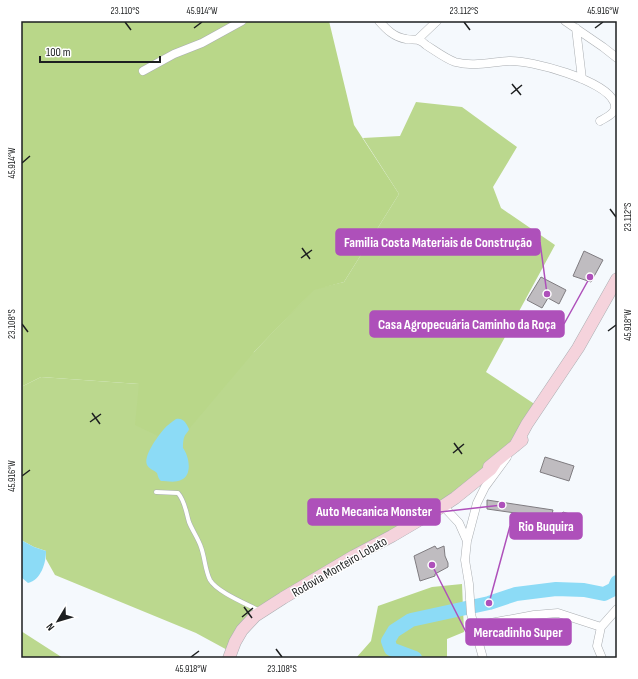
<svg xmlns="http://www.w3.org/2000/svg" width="638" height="679" font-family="'Sofia Sans Condensed',sans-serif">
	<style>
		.green { fill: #bbd88e }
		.forest { fill: #b9d789 }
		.water { fill: #8cdbf6 }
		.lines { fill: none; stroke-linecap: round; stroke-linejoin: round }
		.river { stroke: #8cdbf6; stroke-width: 14 }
		.building { fill: #bfbcc0; stroke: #7f7c80 }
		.service-casing { stroke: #aaaeb2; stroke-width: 5 }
		.minor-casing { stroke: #aaaeb2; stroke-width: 9 }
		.secondary-casing { stroke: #aaaeb2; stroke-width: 13 }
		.service { stroke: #fff; stroke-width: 4 }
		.minor { stroke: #fff; stroke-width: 8 }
		.secondary { stroke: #f5d3dc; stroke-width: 12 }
		.ticks { fill: none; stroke: #1d1f20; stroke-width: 1.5 }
		.labels { text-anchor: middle; stroke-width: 3; stroke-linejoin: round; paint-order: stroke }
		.street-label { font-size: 13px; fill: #1d1f20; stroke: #fff }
		.leader { fill: none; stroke: #ae50ba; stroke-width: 1.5 }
		.callout-dot { fill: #ae50ba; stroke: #fff; stroke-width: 1.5 }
		.callout { fill: #ae50ba; stroke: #ae50ba; stroke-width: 1.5 }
		.callout-label { font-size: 14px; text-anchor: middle; font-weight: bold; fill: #fff }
		.neatline { fill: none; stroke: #1d1f20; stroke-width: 1.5 }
		.ticks-label { font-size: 10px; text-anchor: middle; fill: #1d1f20 }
	</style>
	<rect width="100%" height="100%" fill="#f5f9fd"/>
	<path class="green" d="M 416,102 L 462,107 L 517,147 L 493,187 L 501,208 L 555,245 L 486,372 L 539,407 L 515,446 L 466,489 L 255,616 L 231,652 L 196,633 L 55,575 L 46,559 L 46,551 L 34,547 L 21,540 L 21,387 L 41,377 L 139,384 L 254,352 L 314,289 L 344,282 L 399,194 L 363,138 L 400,136 Z
		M 21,631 L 63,658 L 21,658 Z"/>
	<path class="forest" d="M 21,21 L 329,21 L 354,125 L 399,194 L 344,282 L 314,290 L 254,352 L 189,429 L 188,426 L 179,419 C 169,422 165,429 158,436 L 135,425 L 139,384 L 41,377 L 21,387 Z
		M 462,584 L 464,632 L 447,639 L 447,658 L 356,658 L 371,641 L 378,606 L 432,587 Z"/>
	<path class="water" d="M 176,419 C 183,417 187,424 189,429 C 189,431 187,432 186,434 C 183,437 183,444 183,448 C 189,456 193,475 181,480 C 175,483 167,481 161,481 C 158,478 158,476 157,473 C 154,470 149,469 147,465 C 143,456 158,436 164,429 C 167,425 172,422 176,419 Z
		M 21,540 L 34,547 L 46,551 C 46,563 41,580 28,583 L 21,577 Z"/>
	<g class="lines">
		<path class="river" d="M 415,658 L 391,649 L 388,641 L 394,631 L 411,620 L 489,603 L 516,594 L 556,589 L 584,590 L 604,594 L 614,589 L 617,582"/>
	</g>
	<path class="building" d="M 584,251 L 603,260 L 591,282 L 573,276 Z
		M 541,277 L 566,290 L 559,304 L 548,298 L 542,308 L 527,300 Z
		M 545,457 L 574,466 L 569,481 L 540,472 Z
		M 487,500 L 553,510 L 551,518 L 487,509 Z
		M 563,512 L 573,515 L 574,520 L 572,527 L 568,529 L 563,529 L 558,524 L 558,517 Z
		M 435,546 L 437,549 L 444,546 L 445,556 L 448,563 L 448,567 L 435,574 L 435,576 L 420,581 L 414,556 Z"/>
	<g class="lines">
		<g class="service-casing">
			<path id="service" d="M 156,492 L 178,493 C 185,501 186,512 189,522 C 192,530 198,538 201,547 C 205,558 205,570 210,580 C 217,592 247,604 260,611"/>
		</g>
		<g class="minor-casing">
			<path id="minor" d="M 379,21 C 387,30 394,37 406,39 C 410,40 415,39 418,40 C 421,41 424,43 426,45 C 434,50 446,59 455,62 C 473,67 491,62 509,61 C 531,60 605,80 614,102 C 619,112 607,117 600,121
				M 565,21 L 603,47 L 617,58
				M 576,28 L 582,79
				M 418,39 L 437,21
				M 143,71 L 174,54 L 202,43 L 242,21
				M 443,506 L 459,523 L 467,541
				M 474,626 L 534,615 L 558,613 L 601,627
				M 601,627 L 597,646 L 602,658
				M 601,627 L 617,609
				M 483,658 L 474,626 L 471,614 L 469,584 L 465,560 L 467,541 L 477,503 L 485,487 L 507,457"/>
		</g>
		<g class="secondary-casing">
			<path id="secondary" d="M 515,446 L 527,424 L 578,348 L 617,279
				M 489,467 L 522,440
				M 229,658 L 235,642 L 242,630 L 255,616 L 283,598 L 354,556 L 392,536 L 443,506 L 455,498 L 491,469 L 495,463"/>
		</g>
		<use href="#service" class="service"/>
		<use href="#minor" class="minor"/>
		<use href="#secondary" class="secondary"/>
	</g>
	<path class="ticks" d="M 125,22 L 131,30M 464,22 L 470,30M 194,28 L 202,22M 595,28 L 603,22M 512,84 L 521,95M 511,94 L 522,85M 22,163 L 30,156M 610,209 L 616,217M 302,248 L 310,259M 301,258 L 312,250M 22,324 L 28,332M 608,331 L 616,325M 92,413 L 100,424M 90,422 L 101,414M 454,443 L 462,454M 453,453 L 464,444M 22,476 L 30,470M 244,607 L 252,618M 242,617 L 253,608M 276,649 L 282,657M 191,657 L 199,651"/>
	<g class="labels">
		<g class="street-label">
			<text transform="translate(339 566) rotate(-30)" y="5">Rodovia Monteiro Lobato</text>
		</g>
	</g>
	<path class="leader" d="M547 294L540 242M590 277L564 324M502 505L440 512M489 603L510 526M432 565L466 632"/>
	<g class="callout-dot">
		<circle cx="547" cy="294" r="4"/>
		<circle cx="590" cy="277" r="4"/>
		<circle cx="502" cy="505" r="4"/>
		<circle cx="489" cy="603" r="4"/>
		<circle cx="432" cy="565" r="4"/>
	</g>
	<g class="callout">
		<rect x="336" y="229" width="204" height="26" rx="4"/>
		<rect x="370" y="311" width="194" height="26" rx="4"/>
		<rect x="308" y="499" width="132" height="26" rx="4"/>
		<rect x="510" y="513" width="72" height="26" rx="4"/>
		<rect x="466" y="619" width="105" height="26" rx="4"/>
	</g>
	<g class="callout-label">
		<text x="438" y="247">Familia Costa Materiais de Construção</text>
		<text x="467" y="329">Casa Agropecuária Caminho da Roça</text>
		<text x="374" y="516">Auto Mecanica Monster</text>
		<text x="546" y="531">Rio Buquira</text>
		<text x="518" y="637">Mercadinho Super</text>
	</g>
	<rect width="638" height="679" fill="none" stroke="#ffffff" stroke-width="44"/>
	<g transform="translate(58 621) rotate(232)" stroke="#ffffff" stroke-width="3" paint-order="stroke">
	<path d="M0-3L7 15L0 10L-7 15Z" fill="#1d1f20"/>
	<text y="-6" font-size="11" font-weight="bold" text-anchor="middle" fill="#1d1f20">N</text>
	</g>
	<path d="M40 56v6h120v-6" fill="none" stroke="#1d1f20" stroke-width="2"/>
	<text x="46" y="56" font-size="12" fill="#1d1f20" stroke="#ffffff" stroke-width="3" paint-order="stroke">100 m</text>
	<rect x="22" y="22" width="594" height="635" class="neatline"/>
	<g class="ticks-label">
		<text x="125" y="14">23.110°S</text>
		<text x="202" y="14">45.914°W</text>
		<text x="464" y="14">23.112°S</text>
		<text x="603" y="14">45.916°W</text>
		<text transform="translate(11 163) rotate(-90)" y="4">45.914°W</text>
		<text transform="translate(627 217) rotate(-90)" y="4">23.112°S</text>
		<text transform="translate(11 324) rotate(-90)" y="4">23.108°S</text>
		<text transform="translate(627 325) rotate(-90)" y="4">45.918°W</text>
		<text transform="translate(11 476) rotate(-90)" y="4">45.916°W</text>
		<text x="191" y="672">45.918°W</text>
		<text x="282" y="672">23.108°S</text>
	</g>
</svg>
